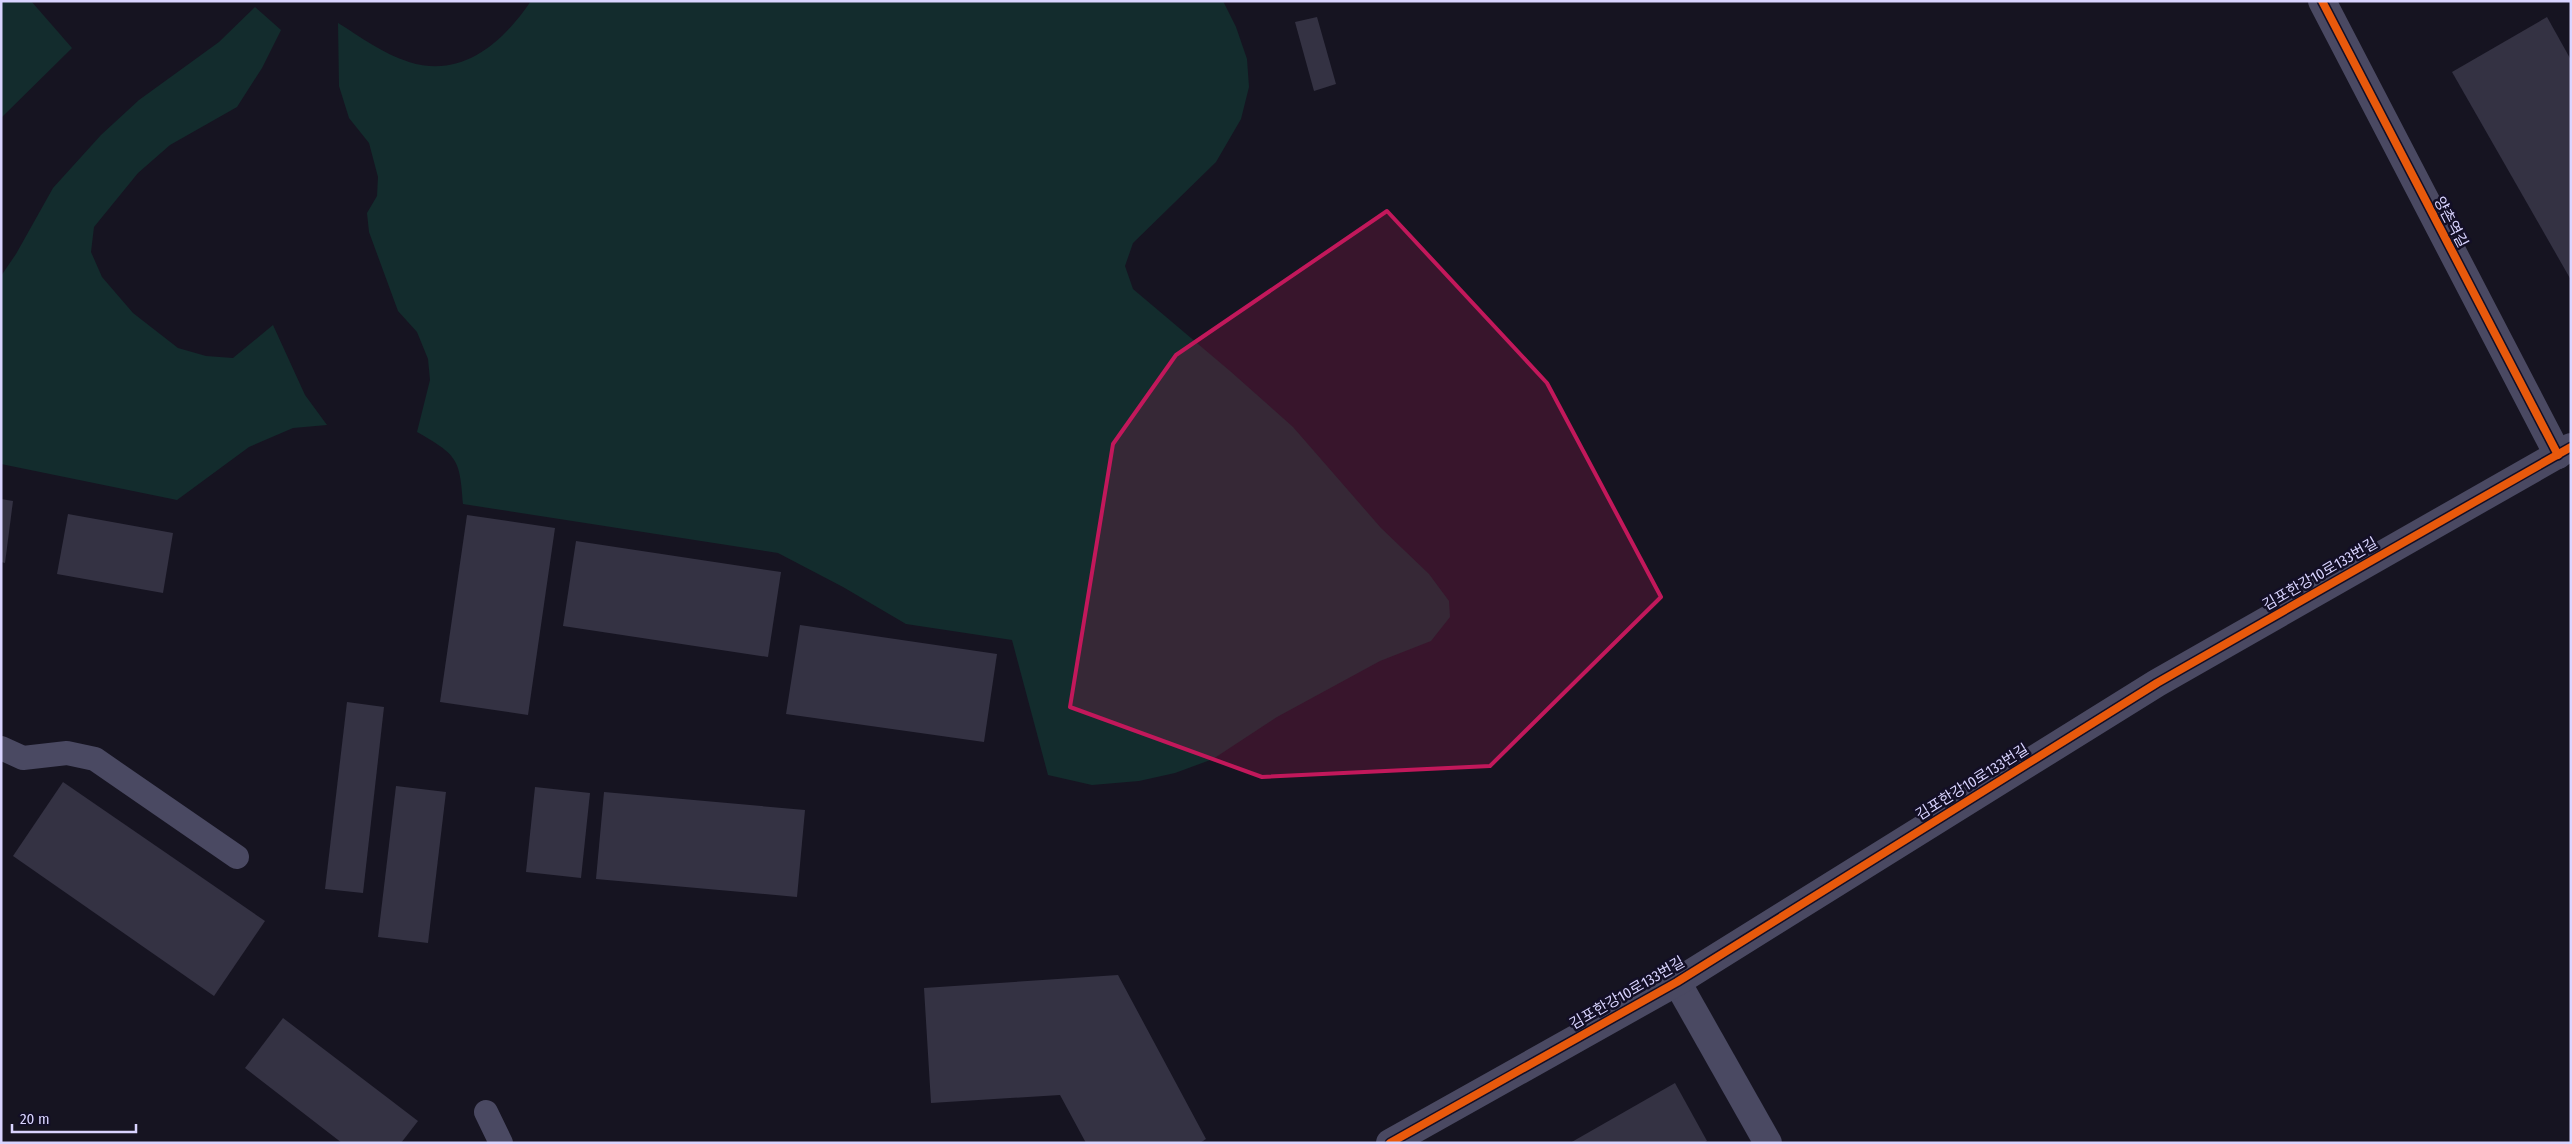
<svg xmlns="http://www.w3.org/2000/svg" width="2572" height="1144" font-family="'Fira Sans Condensed','Noto Sans KR',sans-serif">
	<rect width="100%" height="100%" fill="#161421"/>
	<g fill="#132c2d">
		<path d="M1,1H31L72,48L1,118Z"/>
		<path d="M531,1H1223L1236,27L1247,59L1249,87L1241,119L1216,162L1133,243L1125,266L1133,289L1230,371L1293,427L1381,528L1429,574L1449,601L1450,617L1431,641L1380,661L1277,717L1213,759L1175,773L1139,781L1092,785L1048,775L1012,640L906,624L843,587L778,553L463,504C460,458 457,455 417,432L430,380L428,359L417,332L398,311L369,232L367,213L377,196L378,177L369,143L349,118L339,86L338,23C361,37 383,54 409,62C463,79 503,42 531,1Z"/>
		<path d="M255,7L281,30L262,68L237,107L170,145L138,173L94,227L91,252L102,277L133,313L178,348L206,356L233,358L273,325L305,395L327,425L293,428L249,447L177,500L1,464V276L16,254L53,188L101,135L139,100L219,42Z"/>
	</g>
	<g fill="#343243">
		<path d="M1317,17L1336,84L1314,91L1295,22Z"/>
		<path d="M2547,17L2571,60V280L2452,72Z"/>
		<path d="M1,499L13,501L5,563L1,562Z"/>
		<path d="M68,514L173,533L163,593L57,574Z"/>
		<path d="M467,515L555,528L528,715L440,702Z"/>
		<path d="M576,541L781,572L768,657L563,626Z"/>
		<path d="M800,625L997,654L984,742L786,714Z"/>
		<path d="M347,702L384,707L363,893L325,889Z"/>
		<path d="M63,782L265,921L214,996L13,856Z"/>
		<path d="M396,786L446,792L428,943L378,937Z"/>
		<path d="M535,787L590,793L581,878L526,872Z"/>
		<path d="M604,792L805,810L797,897L596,879Z"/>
		<path d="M1118,975L1206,1139L1200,1143H1086L1060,1095L931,1103L924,988Z"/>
		<path d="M283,1018L418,1121L401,1143H342L245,1068Z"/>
		<path d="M1675,1083L1707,1141L1703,1143H1570Z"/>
	</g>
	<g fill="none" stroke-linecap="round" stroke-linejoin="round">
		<g stroke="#4a4962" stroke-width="24">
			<path d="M1,748L23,758L67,753L95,759L237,857"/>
			<path d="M486,1112L501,1143"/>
		</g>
		<g stroke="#4a4962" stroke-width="28">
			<path d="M2322,1L2558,455"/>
			<path d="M1677,982L1768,1143"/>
			<path d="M1390,1143L1677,982L2157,683L2571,447"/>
		</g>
		<defs>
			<g id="cycleway">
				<path d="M2322,1L2558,455"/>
				<path d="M1390,1143L1677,982L2157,683L2571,447"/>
			</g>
		</defs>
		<use href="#cycleway" stroke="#130f26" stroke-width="11"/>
		<use href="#cycleway" stroke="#e8590c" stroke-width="8"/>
	</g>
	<path fill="#c2185b" fill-opacity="0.2" stroke="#c2185b" stroke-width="4" stroke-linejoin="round" d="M1387,211L1547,383L1661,597L1490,766L1262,777L1070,707L1113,444L1176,355Z"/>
	<g text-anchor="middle" stroke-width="5" stroke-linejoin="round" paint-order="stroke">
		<g font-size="15" fill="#d9d4ff" stroke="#130f26">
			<text transform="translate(2451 222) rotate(62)" y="5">양촌역길</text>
			<text transform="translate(2320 574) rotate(-30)" y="5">김포한강10로133번길</text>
			<text transform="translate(1972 782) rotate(-32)" y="5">김포한강10로133번길</text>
			<text transform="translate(1627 993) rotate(-30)" y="5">김포한강10로133번길</text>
		</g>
	</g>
	<rect width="2572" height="1144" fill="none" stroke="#d9d4ff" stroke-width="5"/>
	<path d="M12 1124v8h124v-8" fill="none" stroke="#d9d4ff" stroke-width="2.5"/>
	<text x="20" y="1124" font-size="15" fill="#d9d4ff" stroke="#130f26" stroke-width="4" paint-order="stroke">20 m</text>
</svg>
